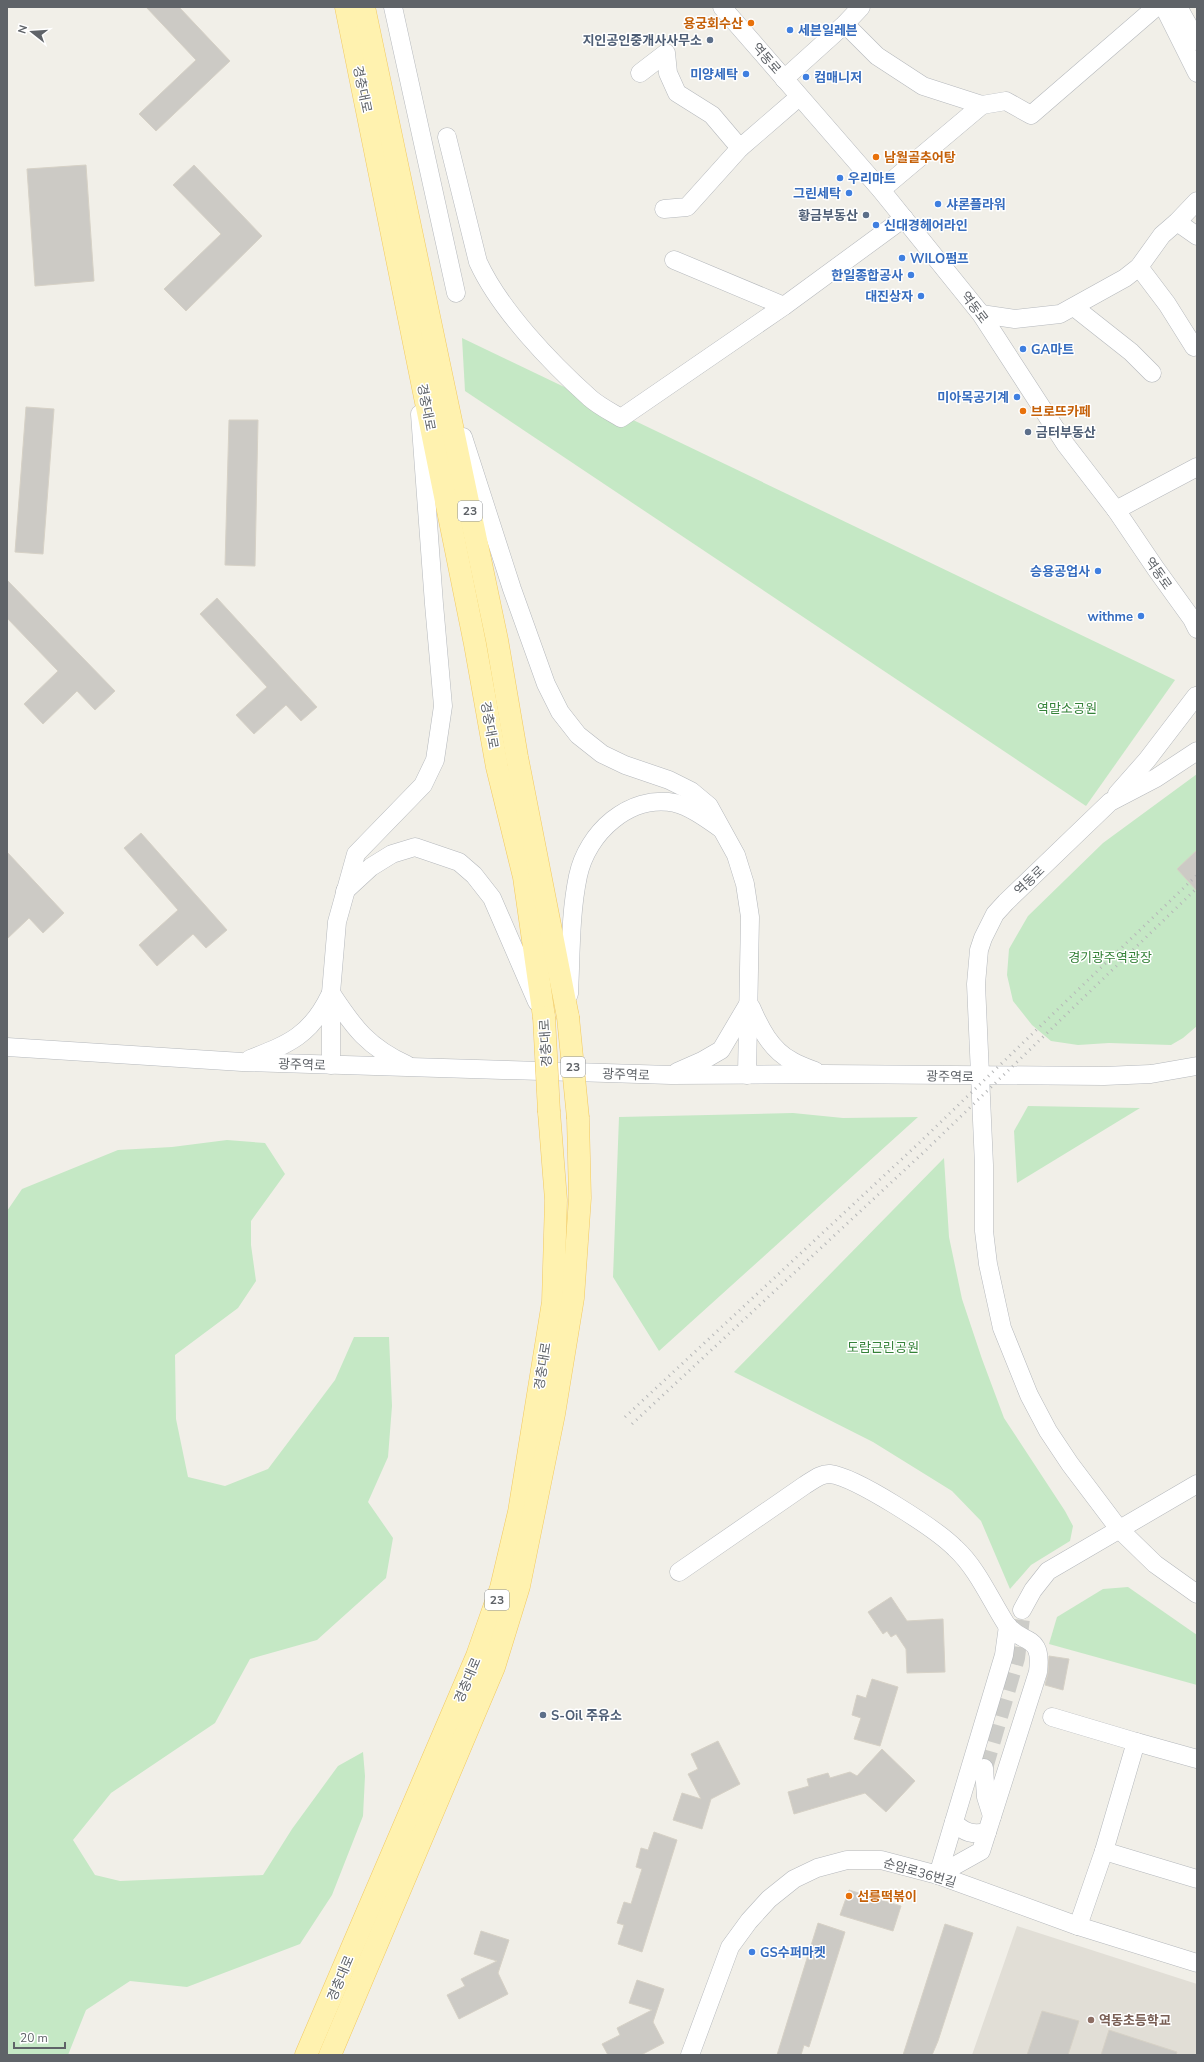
<svg xmlns="http://www.w3.org/2000/svg" width="1204" height="2062" font-family="'Nunito Sans','Noto Sans KR',sans-serif">
	<rect width="100%" height="100%" fill="#f1efe8"/>
	<path fill="#e1ded6" d="M1017,1926L1197,1984V2055H972Z"/>
	<g fill="#c5e8c5">
		<path d="M462,338L1175,680L1086,806L465,391Z"/>
		<path d="M1197,774V1026L1183,1038L1171,1045L1109,1043L1078,1045L1051,1041L1032,1025L1013,1001L1007,975L1009,949L1028,916L1103,843Z"/>
		<path d="M1028,1106L1140,1108L1017,1183L1014,1131Z"/>
		<path d="M793,1113L843,1118L918,1117L659,1351L613,1277L619,1117Z"/>
		<path d="M227,1140L265,1143L285,1174L251,1221V1245L256,1281L238,1308L175,1355L176,1419L188,1477L225,1486L268,1469L335,1380L354,1337H389L392,1406L388,1457L368,1502L393,1538L386,1578L317,1640L250,1659L215,1723L111,1793L73,1840L95,1875L120,1881L263,1875L292,1829L338,1766L363,1752L365,1776L363,1816L332,1895L300,1944L187,1987L130,1981L86,2010L68,2055H7V1211L22,1189L118,1150L172,1147Z"/>
		<path d="M944,1158L949,1237L962,1299L982,1359L1004,1418L1065,1511L1073,1526L1070,1541L1031,1565L1010,1589L981,1521L952,1491L873,1442L734,1372Z"/>
		<path d="M1128,1587L1197,1635V1685L1049,1644L1057,1617L1103,1589Z"/>
	</g>
	<g fill="#cccac5" stroke="#d6d1c6">
		<path d="M146,7H179L230,61L156,131L139,114L196,60Z"/>
		<path d="M86,165L94,281L35,286L27,169Z"/>
		<path d="M194,165L262,236L186,311L164,289L221,234L173,185Z"/>
		<path d="M26,407L54,409L43,554L15,552Z"/>
		<path d="M229,420H258L255,566L225,565Z"/>
		<path d="M7,580L115,691L95,710L77,691L43,724L24,704L58,671L7,618Z"/>
		<path d="M217,598L317,707L301,721L286,705L254,734L236,715L267,687L200,614Z"/>
		<path d="M141,833L227,930L206,948L193,934L157,966L139,945L178,910L124,848Z"/>
		<path d="M1197,850V891L1177,869Z"/>
		<path d="M7,852L64,913L43,933L29,918L7,939Z"/>
		<path d="M891,1597L907,1621L943,1619L945,1672L907,1673L906,1649L896,1634L891,1637L887,1631L883,1634L868,1612Z"/>
		<path d="M1049,1656L1069,1659L1063,1690L1045,1685L1048,1673Z"/>
		<path d="M872,1679L898,1687L880,1746L854,1739L861,1718L852,1715L857,1695L866,1698Z"/>
		<path d="M718,1741L740,1784L711,1799L702,1829L673,1820L682,1793L701,1799L688,1774L698,1769L691,1754Z"/>
		<path d="M882,1749L915,1781L886,1812L865,1793L794,1814L788,1792L809,1786L807,1779L828,1773L830,1778L850,1772L857,1776Z"/>
		<path d="M654,1832L677,1840L642,1952L618,1944L624,1925L617,1923L624,1902L631,1904L642,1869L636,1867L641,1848L648,1850Z"/>
		<path d="M849,1890L901,1906L893,1931L840,1915Z"/>
		<path d="M818,1923L845,1932L809,2047L804,2045L801,2055H777Z"/>
		<path d="M945,1924L973,1933L938,2041L932,2055H903Z"/>
		<path d="M481,1931L509,1940L498,1973L508,1994L459,2019L447,1995L465,1986L461,1979L497,1961L474,1954Z"/>
		<path d="M637,1980L664,1989L653,2022L664,2043L641,2055H608L602,2044L620,2035L617,2028L652,2010L629,2003Z"/>
		<path d="M1042,2011L1079,2021L1068,2055H1027Z"/>
		<path d="M1109,2030L1177,2052L1176,2055H1101Z"/>
	</g>
	<g fill="none" stroke-linecap="round" stroke-linejoin="round">
		<path stroke="#ccccc8" stroke-width="18" stroke-dasharray="18 9" stroke-linecap="butt" d="M984,1768L1016,1658L1022,1610"/>
		<defs>
			<g id="minor">
				<path d="M393,7L456,293"/>
				<path d="M722,7L881,190L981,314L1066,445L1116,510L1156,569L1192,619L1197,629"/>
				<path d="M1164,7L1197,73"/>
				<path d="M1178,7L1197,41"/>
				<path d="M845,24L877,56L923,86L982,105L881,190"/>
				<path d="M640,73L666,53L668,73L677,93L712,115L740,148L799,97"/>
				<path d="M784,79L845,24L861,7"/>
				<path d="M982,105L1006,101L1031,115L1156,7"/>
				<path d="M447,137L478,262C500,310 551,363 590,398C599,406 611,412 621,418L784,306L904,218"/>
				<path d="M664,209L687,207L740,148"/>
				<path d="M1177,222L1197,236"/>
				<path d="M674,260L784,306"/>
				<path d="M1139,267L1167,304L1194,347"/>
				<path d="M1074,307L1131,352L1152,373"/>
				<path d="M981,314L1015,319L1060,314L1125,278L1139,267L1162,235L1177,222L1197,201"/>
				<path d="M463,437L512,589L546,684L560,712L578,735L602,754L625,765L669,780L691,791L709,806L736,855L745,884L750,917L747,1075"/>
				<path d="M1116,510L1197,467"/>
				<path d="M1197,751L1156,778L1110,802L1006,902L995,914L983,938L979,950L976,984L984,1165V1231L988,1264L1002,1328L1029,1395L1048,1431L1070,1464L1119,1529L1155,1564L1197,1594"/>
				<path d="M1117,794L1147,760L1196,696"/>
				<path d="M345,891L371,867L392,854L415,847L459,862L474,875L492,898L537,1002"/>
				<path d="M331,993C354,1028 368,1047 407,1065"/>
				<path d="M569,994C571,955 570,914 578,876C587,833 629,794 675,803C691,807 707,819 720,828"/>
				<path d="M751,1007C760,1028 771,1050 792,1061C799,1065 807,1068 815,1071"/>
				<path d="M7,1047L242,1062L671,1075L823,1074L1104,1076L1151,1074L1197,1066"/>
				<path d="M250,1059C289,1044 311,1035 330,995"/>
				<path d="M331,1065V993L337,922L356,854L423,785L435,760L443,706L434,604L420,414"/>
				<path d="M677,1072L702,1061L721,1050L747,1006"/>
				<path d="M679,1572L805,1485C812,1481 821,1473 830,1474C856,1477 936,1529 955,1548C977,1568 990,1599 1006,1624C1022,1646 1043,1632 1038,1672L981,1851L938,1875"/>
				<path d="M1022,1610L1033,1590L1048,1571L1197,1484"/>
				<path d="M1052,1717L1136,1742"/>
				<path d="M984,1768L986,1797L992,1816"/>
				<path d="M954,1822C964,1833 973,1835 987,1832"/>
				<path d="M1104,1851L1197,1879"/>
				<path d="M938,1875L1004,1655L1008,1626"/>
				<path d="M1078,1926L1104,1851L1136,1742L1197,1759"/>
				<path d="M690,2055L730,1947L749,1921L769,1899L794,1879L817,1868L847,1860H881L938,1875L1078,1926L1197,1963"/>
			</g>
			<g id="major">
				<path d="M346,7L475,644L497,767L524,877L544,1017"/>
				<path d="M364,7L497,640L517,757L568,1017"/>
				<path d="M306,2055L477,1656L501,1588L519,1512L553,1302L556,1200L549,1112"/>
				<path d="M330,2055L494,1667L519,1586L554,1414L573,1298L580,1198L578,1118"/>
			</g>
		</defs>
		<use href="#minor" stroke="#b5b8bc" stroke-width="19"/>
		<use href="#major" stroke="#f2c960" stroke-width="23"/>
		<use href="#minor" stroke="#fff" stroke-width="18"/>
		<use href="#major" stroke="#fff2af" stroke-width="22"/>
		<g stroke="#b6b7b8" stroke-width="3" stroke-dasharray="1 5" stroke-linecap="butt">
			<path d="M625,1417L918,1144L1197,875"/>
			<path d="M632,1424L925,1151L1197,888"/>
		</g>
		<defs>
			<g id="major-bridge">
				<path d="M544,1017L549,1112"/>
				<path d="M568,1017L578,1118"/>
			</g>
		</defs>
		<use href="#major-bridge" stroke="#f2c960" stroke-width="23" stroke-linecap="butt"/>
		<use href="#major-bridge" stroke="#fff2af" stroke-width="22"/>
	</g>
	<g fill="#e8710a" stroke="#fff" stroke-width="1.5">
		<circle cx="751" cy="23" r="4"/>
		<circle cx="876" cy="157" r="4"/>
		<circle cx="1023" cy="411" r="4"/>
		<circle cx="849" cy="1896" r="4"/>
	</g>
	<g fill="#3f7fe0" stroke="#fff" stroke-width="1.5">
		<circle cx="790" cy="30" r="4"/>
		<circle cx="746" cy="74" r="4"/>
		<circle cx="806" cy="77" r="4"/>
		<circle cx="840" cy="178" r="4"/>
		<circle cx="849" cy="193" r="4"/>
		<circle cx="938" cy="204" r="4"/>
		<circle cx="876" cy="225" r="4"/>
		<circle cx="902" cy="258" r="4"/>
		<circle cx="911" cy="275" r="4"/>
		<circle cx="921" cy="296" r="4"/>
		<circle cx="1023" cy="349" r="4"/>
		<circle cx="1017" cy="397" r="4"/>
		<circle cx="1098" cy="571" r="4"/>
		<circle cx="1141" cy="616" r="4"/>
		<circle cx="752" cy="1952" r="4"/>
	</g>
	<g fill="#5c6f8a" stroke="#fff" stroke-width="1.5">
		<circle cx="710" cy="40" r="4"/>
		<circle cx="866" cy="215" r="4"/>
		<circle cx="1028" cy="432" r="4"/>
		<circle cx="543" cy="1715" r="4"/>
	</g>
	<circle fill="#8d6e63" stroke="#fff" stroke-width="1.5" cx="1091" cy="2020" r="4"/>
	<g text-anchor="middle" stroke-width="3" stroke-linejoin="round" paint-order="stroke">
		<g fill="#fff" stroke="#8f9295" stroke-width="1">
			<rect x="458" y="501" width="24" height="20" rx="3"/>
			<rect x="561" y="1057" width="24" height="20" rx="3"/>
			<rect x="485" y="1590" width="24" height="20" rx="3"/>
		</g>
		<g font-size="12" font-weight="bold" fill="#5f6368">
			<text x="470" y="515">23</text>
			<text x="573" y="1071">23</text>
			<text x="497" y="1604">23</text>
		</g>
		<g font-size="13" font-weight="bold" fill="#c56008" stroke="#fff" text-anchor="start">
			<text x="743" y="28" text-anchor="end">용궁회수산</text>
			<text x="884" y="162">남월골추어탕</text>
			<text x="1031" y="416">브로뜨카페</text>
			<text x="857" y="1901">선릉떡볶이</text>
		</g>
		<g font-size="13" font-weight="bold" fill="#366cbe" stroke="#fff" text-anchor="start">
			<text x="798" y="35">세븐일레븐</text>
			<text x="738" y="79" text-anchor="end">미양세탁</text>
			<text x="814" y="82">컴매니저</text>
			<text x="848" y="183">우리마트</text>
			<text x="841" y="198" text-anchor="end">그린세탁</text>
			<text x="946" y="209">샤론플라워</text>
			<text x="884" y="230">신대경헤어라인</text>
			<text x="910" y="263">WILO펌프</text>
			<text x="903" y="280" text-anchor="end">한일종합공사</text>
			<text x="913" y="301" text-anchor="end">대진상자</text>
			<text x="1031" y="354">GA마트</text>
			<text x="1009" y="402" text-anchor="end">미아목공기계</text>
			<text x="1090" y="576" text-anchor="end">승용공업사</text>
			<text x="1133" y="621" text-anchor="end">withme</text>
			<text x="760" y="1957">GS수퍼마켓</text>
		</g>
		<g font-size="13" font-weight="bold" fill="#4e5e75" stroke="#fff" text-anchor="end">
			<text x="702" y="45">지인공인중개사사무소</text>
			<text x="858" y="220">황금부동산</text>
			<text x="1036" y="437" text-anchor="start">금터부동산</text>
			<text x="551" y="1720" text-anchor="start">S-Oil 주유소</text>
		</g>
		<g font-size="13" fill="#5f6368" stroke="#fff">
			<text transform="translate(767 58) rotate(49)" y="5">역동로</text>
			<text transform="translate(363 89) rotate(78)" y="5">경충대로</text>
			<text transform="translate(975 307) rotate(53)" y="5">역동로</text>
			<text transform="translate(427 407) rotate(79)" y="5">경충대로</text>
			<text transform="translate(1159 573) rotate(55)" y="5">역동로</text>
			<text transform="translate(490 725) rotate(80)" y="5">경충대로</text>
			<text transform="translate(1029 880) rotate(-44)" y="5">역동로</text>
			<text transform="translate(545 1043) rotate(-93)" y="5">경충대로</text>
			<text transform="translate(302 1064) rotate(2)" y="5">광주역로</text>
			<text transform="translate(626 1074) rotate(2)" y="5">광주역로</text>
			<text transform="translate(950 1076) rotate(1)" y="5">광주역로</text>
			<text transform="translate(542 1366) rotate(-81)" y="5">경충대로</text>
			<text transform="translate(467 1680) rotate(-67)" y="5">경충대로</text>
			<text transform="translate(920 1872) rotate(16)" y="5">순암로36번길</text>
			<text transform="translate(340 1978) rotate(-67)" y="5">경충대로</text>
		</g>
		<g font-size="13" fill="#348238" stroke="#fff">
			<text x="1067" y="713">역말소공원</text>
			<text x="1110" y="962">경기광주역광장</text>
			<text x="883" y="1352">도람근린공원</text>
		</g>
		<g font-size="13" font-weight="bold" fill="#785e54" stroke="#fff" text-anchor="start">
			<text x="1099" y="2025">역동초등학교</text>
		</g>
	</g>
	<rect width="1204" height="2062" fill="none" stroke="#5f6368" stroke-width="16"/>
	<g transform="translate(32 32) rotate(287)" stroke="#ffffff" stroke-width="3" paint-order="stroke">
	<path d="M0-3L7 15L0 10L-7 15Z" fill="#5f6368"/>
	<text y="-6" font-size="11" font-weight="bold" text-anchor="middle" fill="#5f6368">N</text>
	</g>
	<path d="M14 2042v6h51v-6" fill="none" stroke="#5f6368" stroke-width="2"/>
	<text x="20" y="2042" font-size="12" fill="#5f6368" stroke="#ffffff" stroke-width="3" paint-order="stroke">20 m</text>
</svg>
